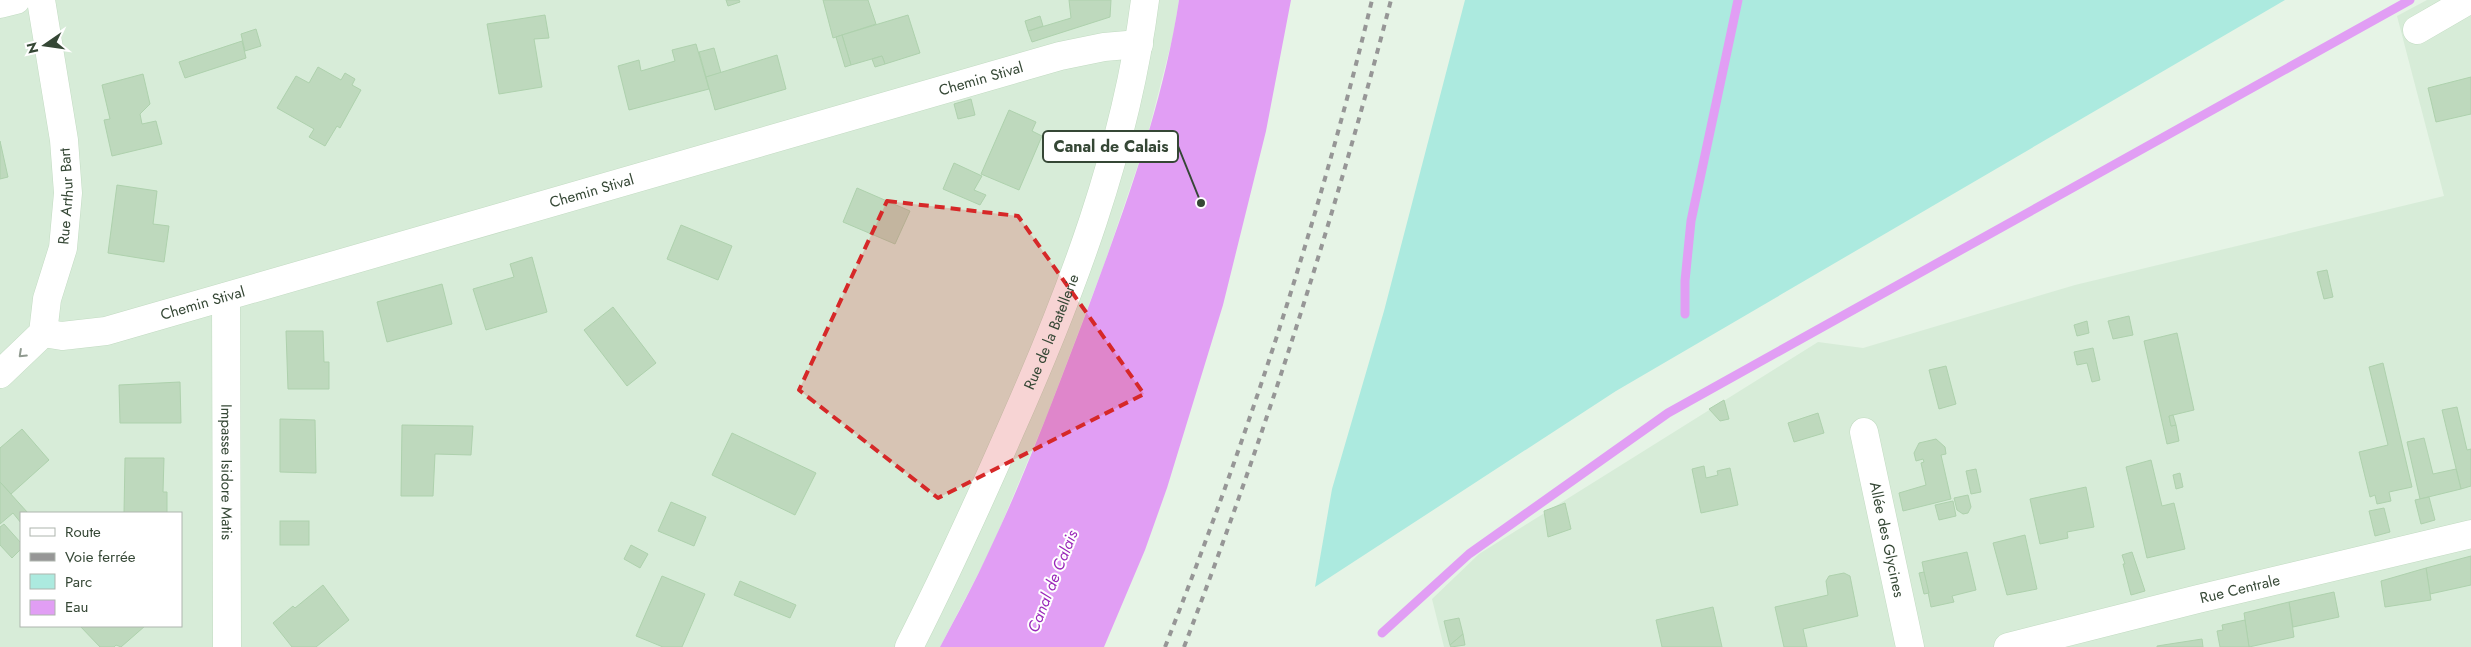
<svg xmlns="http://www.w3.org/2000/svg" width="2471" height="647" font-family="Jost,sans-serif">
	<rect width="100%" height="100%" fill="#e6f4e6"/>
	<g fill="#d7ecd8" fill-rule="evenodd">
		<path d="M0,0H1179L1173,36L1146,141L1105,262L1047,415L991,549L940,647H0ZM21,513H181V626H21Z"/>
		<path d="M2427,0H2471V647H1444L1432,599L1479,554L1818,342L1863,348L2075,285L2444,196L2397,16Z"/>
	</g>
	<path fill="#aceadf" d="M1465,0H2285L1616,391L1315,587L1332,489L1384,311Z"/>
	<path fill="#e19ef4" d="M1179,0H1291L1266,131L1223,305L1167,488L1145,550L1104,647H940C957,615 975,582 990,549C1027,471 1057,389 1088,308C1125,208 1163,105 1179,0Z"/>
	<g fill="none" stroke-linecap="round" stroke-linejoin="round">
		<g stroke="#e19ef4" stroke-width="9">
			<path d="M1685,314V281L1691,221L1738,0"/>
			<path d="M1382,633L1469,554L1668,413L2410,0"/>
		</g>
	</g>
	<g fill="#bed9bd" stroke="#aed1ad">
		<path d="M726,0H739L740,2L728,6Z"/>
		<path d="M823,0H868L876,24L833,38Z"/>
		<path d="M1069,0H1111L1110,17L1032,42L1028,31L1071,18Z"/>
		<path d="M545,15L549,38L534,39L542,87L499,94L487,24Z"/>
		<path d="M908,15L920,53L885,64L882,56L851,65L842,35Z"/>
		<path d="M1040,16L1043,26L1028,31L1025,21Z"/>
		<path d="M256,29L261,46L245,51L241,34Z"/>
		<path d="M842,35L851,65L845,67L836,37Z"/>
		<path d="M242,41L246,58L185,78L179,62Z"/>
		<path d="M696,44L709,89L629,110L618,66L639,60L641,71L675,61L672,50Z"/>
		<path d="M714,48L721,73L706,77L699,52Z"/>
		<path d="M777,55L786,89L715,110L706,77Z"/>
		<path d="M882,56L885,64L875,67L872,59Z"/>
		<path d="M318,67L341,80L345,73L355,79L352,85L361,90L340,128L337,126L325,146L309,137L314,129L277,108L296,76L309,83Z"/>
		<path d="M143,74L150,104L140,114L142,124L156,121L162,144L112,156L104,120L110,119L102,85Z"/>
		<path d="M2471,77V114L2436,122L2428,88Z"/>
		<path d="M971,99L975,115L958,119L954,104Z"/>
		<path d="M1009,110L1036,122L1032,131L1042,136L1019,190L981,174Z"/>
		<path d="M0,141L8,177L0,179Z"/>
		<path d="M954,163L982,176L974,190L986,195L980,205L943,189Z"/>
		<path d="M117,185L157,191L153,224L169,226L164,262L108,253Z"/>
		<path d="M857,188L910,211L895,244L843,222Z"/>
		<path d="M681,225L732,246L718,280L667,259Z"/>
		<path d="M532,257L547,312L486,330L473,289L514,277L510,264Z"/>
		<path d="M2327,270L2333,297L2324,299L2317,272Z"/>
		<path d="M442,284L452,324L387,342L377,302Z"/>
		<path d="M613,307L656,363L627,386L584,330Z"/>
		<path d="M2129,316L2133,335L2113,339L2108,321Z"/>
		<path d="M2087,321L2089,333L2077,336L2074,325Z"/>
		<path d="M286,331H323L324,362H329V389H288Z"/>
		<path d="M2177,333L2194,410L2169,416L2171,426L2176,425L2179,441L2167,444L2144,341Z"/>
		<path d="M2093,348L2100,380L2092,382L2087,363L2077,365L2074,352Z"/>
		<path d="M2383,363L2412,487L2389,492L2391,501L2377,504L2375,495L2370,497L2359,452L2388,445L2369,367Z"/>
		<path d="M1946,366L1956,404L1939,409L1929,370Z"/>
		<path d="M180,382L181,423H120L119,385Z"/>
		<path d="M1724,400L1729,419L1720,421L1709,409Z"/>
		<path d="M2457,407L2467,450L2471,449V486L2461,489L2442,410Z"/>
		<path d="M1818,413L1824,433L1794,442L1788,423Z"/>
		<path d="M2173,415L2176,425L2171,426L2169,416Z"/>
		<path d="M280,419L315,420L316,473L280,472Z"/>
		<path d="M402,425L473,426L471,455L435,454L433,496H401Z"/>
		<path d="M22,429L49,460L11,494L0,482V448Z"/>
		<path d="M732,433L816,473L795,515L712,475Z"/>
		<path d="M2424,438L2433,474L2456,469L2461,489L2420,499L2407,442Z"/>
		<path d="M1936,439L1945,447L1946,454L1941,455L1951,499L1903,511L1899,493L1926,485L1921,463L1924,462L1923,459L1916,461L1914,453L1919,443Z"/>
		<path d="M125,458H164L163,492H167V513H124Z"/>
		<path d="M2151,460L2162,506L2174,503L2185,549L2147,558L2126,467Z"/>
		<path d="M1704,466L1706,478L1718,475L1717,471L1730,468L1738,505L1701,513L1692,469Z"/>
		<path d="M1976,469L1981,492L1971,494L1966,471Z"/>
		<path d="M2180,473L2183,487L2176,489L2173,475Z"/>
		<path d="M0,482L28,513H21V523L13,513L0,524Z"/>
		<path d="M2086,487L2094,527L2067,532L2068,538L2040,544L2030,499Z"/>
		<path d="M1968,495L1971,507L1968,513L1963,514L1957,510L1954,498Z"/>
		<path d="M2429,497L2435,520L2421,524L2415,500Z"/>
		<path d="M1953,501L1956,516L1939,520L1935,505Z"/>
		<path d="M671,502L706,517L694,546L658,531Z"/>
		<path d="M1565,503L1571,529L1548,537L1544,511Z"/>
		<path d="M2384,508L2390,532L2375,536L2369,511Z"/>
		<rect x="280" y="521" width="29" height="24"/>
		<path d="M4,524L21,543V549L12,558L0,545V527Z"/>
		<path d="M2025,535L2037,589L2007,595L1993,543Z"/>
		<path d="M631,545L648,554L640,568L624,559Z"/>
		<path d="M1967,552L1976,590L1952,596L1954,602L1931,607L1922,562Z"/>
		<path d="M2132,552L2145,591L2131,595L2123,564H2125L2122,555Z"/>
		<path d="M2471,556V585L2430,594L2426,568Z"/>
		<path d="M2426,568L2431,600L2385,607L2381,581Z"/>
		<path d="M1924,572L1929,593L1924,594L1919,573Z"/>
		<path d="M1844,573L1850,576L1858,616L1803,629L1807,647H1784L1775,607L1828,595L1826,581L1829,576Z"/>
		<path d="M662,576L705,594L682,647H663L636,636Z"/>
		<path d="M740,581L796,605L790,618L734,595Z"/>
		<path d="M323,585L349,620L316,647H292L273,623L293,606L295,608Z"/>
		<path d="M2334,592L2339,617L2293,627L2289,602Z"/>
		<path d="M2289,602L2294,637L2249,647L2244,613Z"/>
		<path d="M1713,607L1722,647H1662L1656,620Z"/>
		<path d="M1459,618L1463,634L1450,645L1444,621Z"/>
		<path d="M2245,620L2249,647H2220L2217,631L2223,630L2222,625Z"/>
		<path d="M80,626H145L121,647L116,645L114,647H100Z"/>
		<path d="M1463,634L1465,645L1451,647L1450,645Z"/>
		<path d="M2202,639L2203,647H2157V646Z"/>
	</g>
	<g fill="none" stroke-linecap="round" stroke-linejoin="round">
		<defs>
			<g id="minor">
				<path d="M0,4L16,0"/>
				<path d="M2417,30L2469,0"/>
				<path id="s1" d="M226,297L227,647"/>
				<path id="s2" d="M43,333L62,336L106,331L1060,56L1104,47L1139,44"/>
				<path id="s3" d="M0,374L43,333L47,299L63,248L68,193L64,140L41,0"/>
				<path id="s4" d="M1864,432L1910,647"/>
				<path id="s5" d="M909,647C945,576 978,504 1010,431C1071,294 1126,150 1145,0"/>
				<path id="s6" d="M2008,647L2198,599L2471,534"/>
			</g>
		</defs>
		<use href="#minor" stroke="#c2dbc2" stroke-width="29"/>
		<use href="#minor" stroke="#fff" stroke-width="28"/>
		<g stroke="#969696" stroke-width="4" stroke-dasharray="6 6" stroke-linecap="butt">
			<path d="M1165,647C1248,437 1319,220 1372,0"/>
			<path d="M1184,647C1265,435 1334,220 1391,0"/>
		</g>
	</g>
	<defs><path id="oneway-chevron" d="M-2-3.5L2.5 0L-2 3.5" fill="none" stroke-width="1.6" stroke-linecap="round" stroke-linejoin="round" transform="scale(1.25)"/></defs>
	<use stroke="#909a90" href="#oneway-chevron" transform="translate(22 354) rotate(137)"/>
	<path fill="#d62828" fill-opacity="0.2" stroke="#d62828" stroke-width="4" stroke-dasharray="10 6" stroke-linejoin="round" d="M887,201L1018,216L1144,394L938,498L799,390Z"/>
	<g text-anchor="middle" stroke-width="4" stroke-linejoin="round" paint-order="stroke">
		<g font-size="15" fill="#354735" stroke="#fff">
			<text dy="5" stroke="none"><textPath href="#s2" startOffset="974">Chemin Stival</textPath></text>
			<text dy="5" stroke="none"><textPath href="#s2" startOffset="569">Chemin Stival</textPath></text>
			<text dy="5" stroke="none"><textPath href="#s3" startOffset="199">Rue Arthur Bart</textPath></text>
			<text dy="5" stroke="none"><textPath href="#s2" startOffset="164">Chemin Stival</textPath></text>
			<text dy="5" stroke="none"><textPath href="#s5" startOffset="346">Rue de la Batellerie</textPath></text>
			<text dy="5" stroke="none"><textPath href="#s1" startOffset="175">Impasse Isidore Matis</textPath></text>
			<text dy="5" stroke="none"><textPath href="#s4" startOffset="110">Allée des Glycines</textPath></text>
			<text dy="5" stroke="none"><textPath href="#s6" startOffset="239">Rue Centrale</textPath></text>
		</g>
		<g font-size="16" font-style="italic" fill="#9a28b9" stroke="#fff">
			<text transform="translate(1052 581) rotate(-68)" y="6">Canal de Calais</text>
		</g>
	</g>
	<path fill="none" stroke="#354735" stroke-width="2" d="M1201 203L1178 146"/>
	<circle fill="#354735" stroke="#fff" stroke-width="2" cx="1201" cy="203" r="5"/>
	<rect fill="#fff" stroke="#354735" stroke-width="2" x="1043" y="131" width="135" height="31" rx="5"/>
	<g font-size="16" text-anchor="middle" font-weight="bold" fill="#354735">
		<text x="1111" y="152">Canal de Calais</text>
	</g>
	<rect x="20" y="512" width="162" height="115" fill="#ffffff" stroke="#aeb5ae"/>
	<rect x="30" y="528" width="25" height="8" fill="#ffffff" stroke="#aeb5ae"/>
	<text x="65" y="537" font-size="15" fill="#354735">Route</text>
	<rect x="30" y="553" width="25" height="8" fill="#969696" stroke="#aeb5ae"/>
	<text x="65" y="562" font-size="15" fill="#354735">Voie ferrée</text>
	<rect x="30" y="574" width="25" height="15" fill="#aceadf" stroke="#aeb5ae"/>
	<text x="65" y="587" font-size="15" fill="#354735">Parc</text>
	<rect x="30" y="600" width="25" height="15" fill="#e19ef4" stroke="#aeb5ae"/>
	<text x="65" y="612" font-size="15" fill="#354735">Eau</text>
	<g transform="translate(45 45) rotate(257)" stroke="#ffffff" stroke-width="4" paint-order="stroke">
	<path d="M0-4L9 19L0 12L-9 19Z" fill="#354735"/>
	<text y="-8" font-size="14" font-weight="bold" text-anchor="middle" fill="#354735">N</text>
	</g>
</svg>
